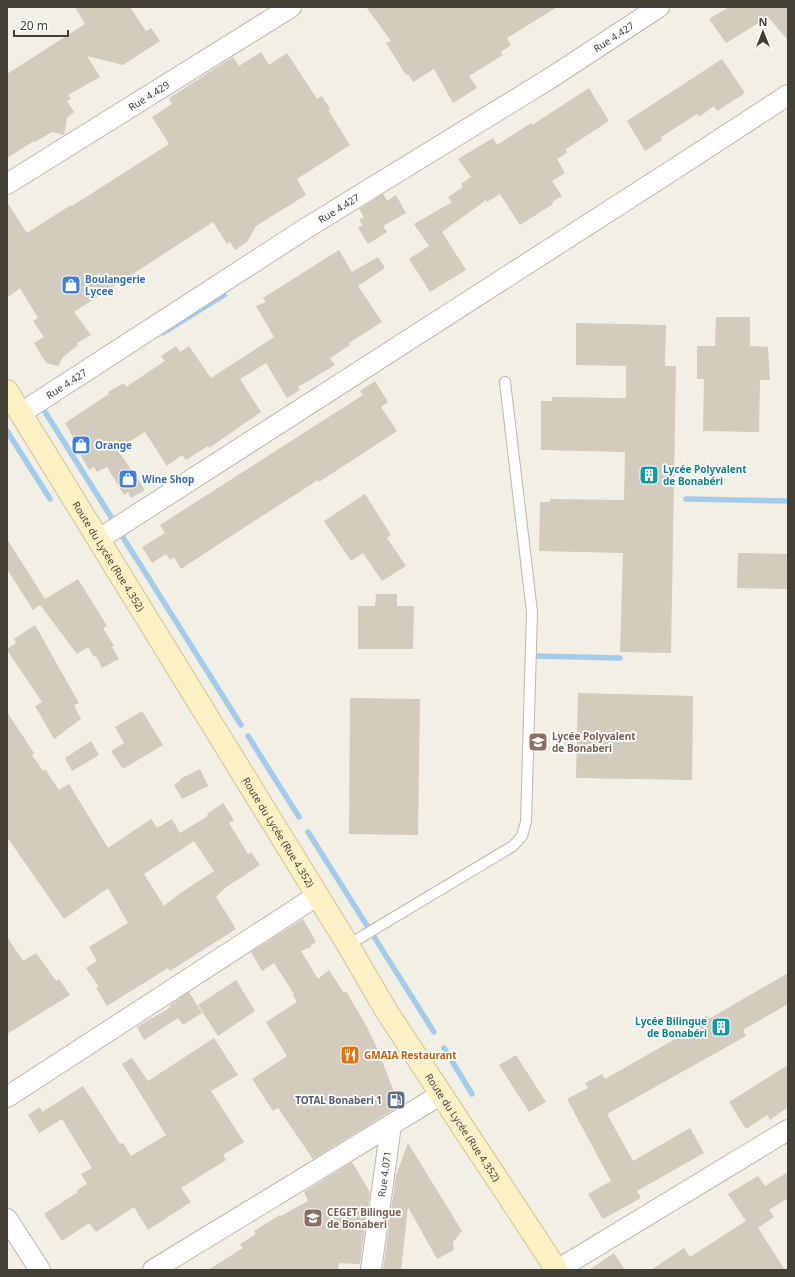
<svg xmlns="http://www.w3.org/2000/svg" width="795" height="1277" font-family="'Noto Sans',sans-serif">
	<rect width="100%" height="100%" fill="#f2efe5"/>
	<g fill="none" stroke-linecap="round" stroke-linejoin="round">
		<g stroke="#a4cbec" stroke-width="5.5">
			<path d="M163,333L224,295"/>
			<path d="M42,407L113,520"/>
			<path d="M7,431L50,499"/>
			<path d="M686,499L788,501"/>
			<path d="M122,536L148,577"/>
			<path d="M148,577L241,725"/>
			<path d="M535,656L620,658"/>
			<path d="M248,736L299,817"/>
			<path d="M308,832L434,1032"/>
			<path d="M444,1048L472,1094"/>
		</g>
	</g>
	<g fill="#d3cbbb" fill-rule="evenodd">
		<path d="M75,7H130L146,31L151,28L160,41L123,65L87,56L100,77L68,95L71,99L67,101L74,112L67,118L64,135L52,132L35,142L34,141L7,158V74L85,24Z"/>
		<path d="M366,7H557L507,38L511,45L501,52L503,55L469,76L477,88L453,103L434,69L413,82L408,74L406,75L386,43L391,41Z"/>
		<path d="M729,7H788V40L768,17L726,43L709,19Z"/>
		<path d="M261,52L269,65L287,53L317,99L322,96L330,109L328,110L350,145L297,179L306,195L256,226L247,242L235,250L230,242L227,244L213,222L74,312L91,335L77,343L78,345L63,357L58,366L46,363L34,343L44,337L33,321L38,318L20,288L7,298V202L27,233L71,205L72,206L169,144L152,117L172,104L169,98L233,57L239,66Z"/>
		<path d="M722,59L745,93L717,111L714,106L699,117L697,114L661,137L662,140L645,151L627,121Z"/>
		<path d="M589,88L609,121L566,149L567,153L557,159L565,173L552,181L562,196L552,202L553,204L520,225L500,194L487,202L486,200L442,232L466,270L430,292L409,259L429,246L414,224L452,202L448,197L463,187L461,184L471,177L458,159L493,138L497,145L531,123L532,125Z"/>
		<path d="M383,194L387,201L396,195L406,213L383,226L387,232L368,244L358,228L363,225L359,220L364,217L359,209Z"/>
		<path d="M339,250L352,272L378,257L385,268L358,286L382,322L349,343L350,345L330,358L335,365L298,387L300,390L287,398L266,363L240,379L261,412L209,448L208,446L186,460L182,455L167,466L145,432L117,449L145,490L131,498L128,492L124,495L107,467L97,472L94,467L89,470L73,442L75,441L65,423L109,394L108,392L124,383L126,387L165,361L161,356L176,346L180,352L189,346L211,378L274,337L256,306L266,302L263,298Z"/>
		<path d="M716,317H750V346L768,347L770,380H760L759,432L703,431L704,379H697V346H715Z"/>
		<path d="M576,323L666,325L665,366H676L671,653L620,652L623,553L539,551L540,502H550V499L624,500L625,452L541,450V401H552V397L626,398V366L576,365Z"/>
		<path d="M375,381L388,402L381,407L397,431L319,482L318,480L228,538L181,569L174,557L170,560L166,554L152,563L142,547L165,533L160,525L363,395L360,391Z"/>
		<path d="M365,494L391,535L387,538L406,566L382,581L363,553L351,561L324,521Z"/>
		<path d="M7,539L45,599L78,579L107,626L103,628L114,646L112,647L119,659L102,668L96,656L94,657L88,647L77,654L40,605L33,610L7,569Z"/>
		<path d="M738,553L788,554V589L737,588Z"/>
		<path d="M376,594H397V606H414L413,649H358V606H375Z"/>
		<path d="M35,625L79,703L74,705L81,719L54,739L35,706L42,702L7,650V649L16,643L14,639Z"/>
		<path d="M578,693L693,696L692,780L576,778Z"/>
		<path d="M350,698L420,699L418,835L349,834Z"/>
		<path d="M142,711L163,745L123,769L111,751L124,743L115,727Z"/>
		<path d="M7,712L34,753L32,755L43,771L45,769L59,790L69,784L108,848L151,819L157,828L172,819L180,833L208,816L207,814L223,803L234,820L229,823L248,854L251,852L260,865L225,888L216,897L236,929L170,971L168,968L107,1006L96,988L99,987L86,968L97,961L89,947L128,923L108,888L64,919L7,837ZM194,841L214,871L179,894L164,906L144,874Z"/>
		<path d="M91,741L99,755L72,771L65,758Z"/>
		<path d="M200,769L208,786L182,799L174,785L181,780L180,779Z"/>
		<path d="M303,919L316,942L311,945V947L301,951L318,979L329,970L344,993L346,991L367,1027L377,1048L394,1092L397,1105L396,1108L313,1159L278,1108L273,1111L252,1079L287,1056L266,1022L297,1002L293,995L294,994L274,963L262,971L251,952Z"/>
		<path d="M7,937L23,961L36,953L56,981L59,979L70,995L7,1034Z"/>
		<path d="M788,973V1004L743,1030L746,1036L607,1114L633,1161L690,1128L704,1153L637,1191L641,1198L603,1219L588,1194L611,1181L567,1099L588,1088L585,1083L602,1074L605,1079L693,1029L691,1025L707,1016L709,1019Z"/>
		<path d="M236,980L255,1011L218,1036L198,1005Z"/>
		<path d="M189,992L202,1013L183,1025L178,1018L144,1040L137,1027L171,1007L170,1005Z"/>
		<path d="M214,1038L238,1075L211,1091L244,1142L223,1155L226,1160L181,1188L191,1202L148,1230L134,1207L96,1232L89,1223L62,1241L44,1214L78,1192L77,1190L87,1184L81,1174L92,1168L62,1119L39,1133L28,1115L40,1107L42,1112L83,1086L120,1144L123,1143L131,1156L166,1135L122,1064L132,1058L148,1081Z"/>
		<path d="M516,1055L546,1102L529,1112L499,1065Z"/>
		<path d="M788,1065V1107L770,1120L767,1115L746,1129L729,1102Z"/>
		<path d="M408,1143L462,1231L453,1242L454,1250L437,1259L408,1207L401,1270H383L396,1175Z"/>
		<path d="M352,1162L370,1192L360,1264L339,1263L338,1270H208L243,1248L240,1244L256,1234L254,1231L280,1215L281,1216L308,1201L304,1192Z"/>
		<path d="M788,1172V1198L769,1210L774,1217L758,1228L785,1270H651L684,1248L690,1257L746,1221L728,1194L758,1176L765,1186Z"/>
		<path d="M614,1253L625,1270H589Z"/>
	</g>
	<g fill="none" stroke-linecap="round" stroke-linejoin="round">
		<defs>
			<path id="service" d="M348,945L513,846L522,836L526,822L532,612L505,382"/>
			<g id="minor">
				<path id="s1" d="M7,184L291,7"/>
				<path id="s2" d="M21,413L308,227L549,79L659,7"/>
				<path d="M99,539L676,168L788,95"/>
				<path d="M7,1097L318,895"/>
				<path d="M7,1219L40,1270"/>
				<path d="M153,1270L440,1095"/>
				<path id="s3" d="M371,1270L391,1125"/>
				<path d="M557,1270L788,1130"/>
			</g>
			<g id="secondary">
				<path id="s4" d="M7,391L348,945L387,1012L557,1270"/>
			</g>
		</defs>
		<use href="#service" stroke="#bdb7a8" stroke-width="12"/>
		<use href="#minor" stroke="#bdb7a8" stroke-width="22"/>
		<use href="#secondary" stroke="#d0c397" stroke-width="24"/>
		<use href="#service" stroke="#fff" stroke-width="10"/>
		<use href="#minor" stroke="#fff" stroke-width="20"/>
		<use href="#secondary" stroke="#fcf1c5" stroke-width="22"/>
	</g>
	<defs>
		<symbol id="shop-square" viewBox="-11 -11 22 22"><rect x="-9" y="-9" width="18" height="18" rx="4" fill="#3f7fe0" stroke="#fff"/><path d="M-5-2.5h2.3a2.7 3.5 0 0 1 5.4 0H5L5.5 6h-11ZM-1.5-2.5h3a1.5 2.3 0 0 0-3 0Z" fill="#fff"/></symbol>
		<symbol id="building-square" viewBox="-11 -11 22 22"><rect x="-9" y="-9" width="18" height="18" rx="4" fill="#0f9aa8" stroke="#fff"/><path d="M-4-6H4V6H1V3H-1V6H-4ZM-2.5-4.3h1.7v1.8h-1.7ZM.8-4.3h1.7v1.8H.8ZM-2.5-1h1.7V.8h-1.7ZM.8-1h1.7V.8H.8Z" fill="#fff"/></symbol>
		<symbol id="school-square" viewBox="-11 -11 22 22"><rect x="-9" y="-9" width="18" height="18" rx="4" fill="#8d6e63" stroke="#fff"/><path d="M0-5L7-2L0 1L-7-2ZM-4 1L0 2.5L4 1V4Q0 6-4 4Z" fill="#fff"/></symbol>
		<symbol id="restaurant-square" viewBox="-11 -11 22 22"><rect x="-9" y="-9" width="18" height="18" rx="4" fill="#e8710a" stroke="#fff"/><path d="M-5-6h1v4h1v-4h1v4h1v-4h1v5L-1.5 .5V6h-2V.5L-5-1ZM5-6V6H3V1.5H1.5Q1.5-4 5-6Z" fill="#fff"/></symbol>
		<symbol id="fuel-square" viewBox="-11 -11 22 22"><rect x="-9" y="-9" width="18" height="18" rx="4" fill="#5c6f8a" stroke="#fff"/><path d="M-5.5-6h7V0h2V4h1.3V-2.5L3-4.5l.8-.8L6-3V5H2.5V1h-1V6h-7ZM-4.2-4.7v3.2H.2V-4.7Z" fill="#fff"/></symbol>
	</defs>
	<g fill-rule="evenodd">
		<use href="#shop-square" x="60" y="274" width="22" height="22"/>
		<use href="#shop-square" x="70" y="434" width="22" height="22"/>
		<use href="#building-square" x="638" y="464" width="22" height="22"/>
		<use href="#shop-square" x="117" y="468" width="22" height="22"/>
		<use href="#school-square" x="527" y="731" width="22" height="22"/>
		<use href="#building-square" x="710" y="1016" width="22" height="22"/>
		<use href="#restaurant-square" x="339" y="1044" width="22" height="22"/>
		<use href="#fuel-square" x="385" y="1089" width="22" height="22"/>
		<use href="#school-square" x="302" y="1207" width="22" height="22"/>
	</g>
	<g text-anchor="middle" stroke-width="3.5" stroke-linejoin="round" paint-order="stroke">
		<g font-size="10" fill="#443f35" stroke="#fff">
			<text dy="4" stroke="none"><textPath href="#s2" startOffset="702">Rue 4.427</textPath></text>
			<text dy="4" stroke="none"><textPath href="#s1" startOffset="167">Rue 4.429</textPath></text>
			<text dy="4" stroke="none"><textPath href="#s2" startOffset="378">Rue 4.427</textPath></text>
			<text dy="4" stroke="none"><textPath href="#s2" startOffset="54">Rue 4.427</textPath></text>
			<text dy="4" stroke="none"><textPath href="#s4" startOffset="194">Route du Lycée (Rue 4.352)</textPath></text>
			<text dy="4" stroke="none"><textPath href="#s4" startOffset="518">Route du Lycée (Rue 4.352)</textPath></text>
			<text dy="4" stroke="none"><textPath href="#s4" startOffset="866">Route du Lycée (Rue 4.352)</textPath></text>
			<text dy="4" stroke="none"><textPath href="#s3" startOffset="97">Rue 4.071</textPath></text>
		</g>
		<g font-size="10" font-weight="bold" fill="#366cbe" stroke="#fff" text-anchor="start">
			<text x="85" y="283">Boulangerie<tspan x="85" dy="12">Lycee</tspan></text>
			<text x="95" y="449">Orange</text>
			<text x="142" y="483">Wine Shop</text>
		</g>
		<g font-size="10" font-weight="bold" fill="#0d838f" stroke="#fff" text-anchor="start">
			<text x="663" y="473">Lycée Polyvalent<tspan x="663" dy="12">de Bonabéri</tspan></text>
			<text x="707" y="1025" text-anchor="end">Lycée Bilingue<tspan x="707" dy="12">de Bonabéri</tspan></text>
		</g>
		<g font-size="10" font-weight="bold" fill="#785e54" stroke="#fff" text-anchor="start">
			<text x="552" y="740">Lycée Polyvalent<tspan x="552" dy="12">de Bonaberi</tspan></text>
			<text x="327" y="1216">CEGET Bilingue<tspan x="327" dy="12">de Bonaberi</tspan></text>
		</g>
		<g font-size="10" font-weight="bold" fill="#c56008" stroke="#fff" text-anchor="start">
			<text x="364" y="1059">GMAIA Restaurant</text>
		</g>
		<g font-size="10" font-weight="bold" fill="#4e5e75" stroke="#fff" text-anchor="end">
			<text x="382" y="1104">TOTAL Bonaberi 1</text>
		</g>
	</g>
	<rect width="795" height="1277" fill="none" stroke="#443f35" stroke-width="16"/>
	<g transform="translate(763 32)" stroke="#ffffff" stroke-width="3" paint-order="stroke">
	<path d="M0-3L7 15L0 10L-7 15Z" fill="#443f35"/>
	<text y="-6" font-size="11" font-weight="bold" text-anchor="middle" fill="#443f35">N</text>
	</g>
	<path d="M14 30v6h54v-6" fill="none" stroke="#443f35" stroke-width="2"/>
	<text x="20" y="30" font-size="12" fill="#443f35" stroke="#ffffff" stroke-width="3" paint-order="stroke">20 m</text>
</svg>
